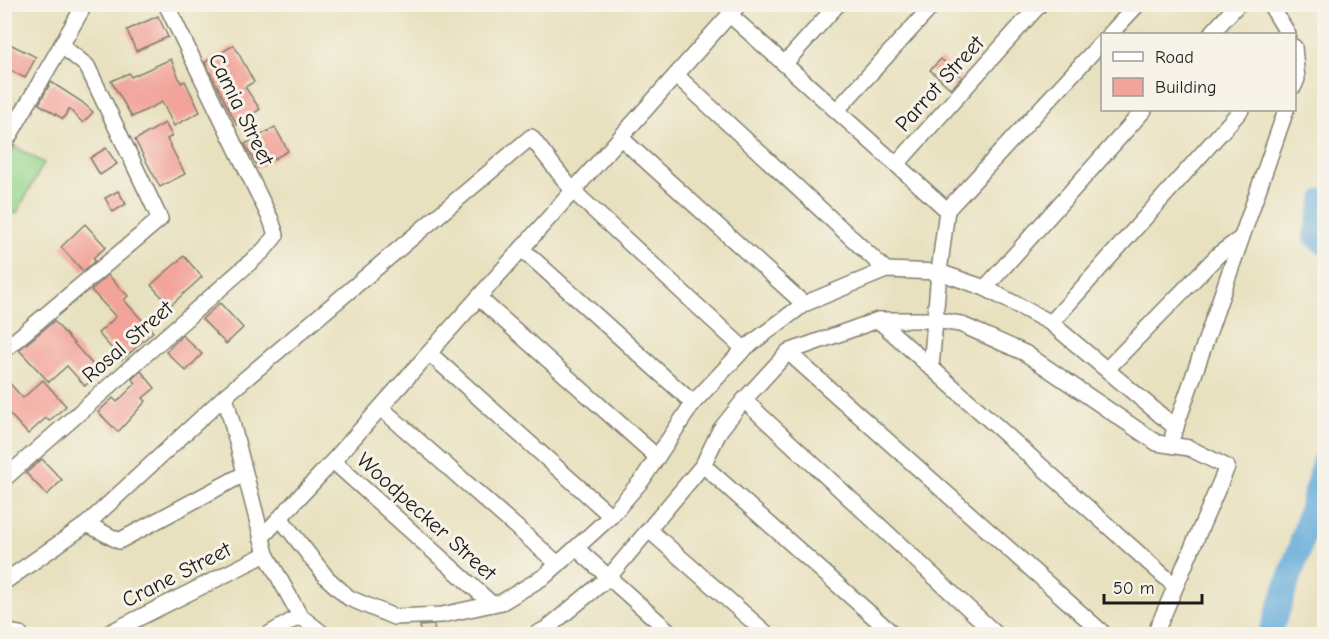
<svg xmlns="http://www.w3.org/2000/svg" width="1329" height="639" font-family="'Comic Neue',sans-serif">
	<rect width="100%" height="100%" fill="#f7f3e8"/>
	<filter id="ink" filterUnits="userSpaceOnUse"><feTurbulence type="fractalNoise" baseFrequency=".0167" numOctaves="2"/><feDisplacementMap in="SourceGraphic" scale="12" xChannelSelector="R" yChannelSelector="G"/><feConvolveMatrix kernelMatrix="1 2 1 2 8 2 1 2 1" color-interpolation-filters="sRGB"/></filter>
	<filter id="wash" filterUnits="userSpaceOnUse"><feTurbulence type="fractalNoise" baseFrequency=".008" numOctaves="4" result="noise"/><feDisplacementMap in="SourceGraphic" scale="24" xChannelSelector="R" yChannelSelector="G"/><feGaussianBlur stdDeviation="1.35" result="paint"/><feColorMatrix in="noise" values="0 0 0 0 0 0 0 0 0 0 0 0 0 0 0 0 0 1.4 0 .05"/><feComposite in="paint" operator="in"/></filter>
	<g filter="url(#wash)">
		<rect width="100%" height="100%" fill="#e8e1bf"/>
		<path fill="#94d68e" stroke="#587955" stroke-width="1.5" d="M14,146L44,163L16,214L4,207L5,163Z"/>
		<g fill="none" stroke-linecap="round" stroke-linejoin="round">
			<g stroke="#63abda" stroke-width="24">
				<path d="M1324,200L1315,235L1324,243"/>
				<path d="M1270,634L1300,547L1324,461"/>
			</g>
		</g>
		<g id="blocks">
			<g fill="#f2a39a">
				<path d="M158,16L168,37L136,51L127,30Z"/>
				<path d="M10,44L36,57L25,78L4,67V54Z"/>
				<path d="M234,45L254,82L245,87L260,109L237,125L205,62Z"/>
				<path d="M171,59L181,83L185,81L200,112L174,126L162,102L132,117L111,81L129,73L131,77Z"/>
				<path d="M941,59L962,77L951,89L930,70Z"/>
				<path d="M51,82L82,102L93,112L83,123L69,109L63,119L39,104Z"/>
				<path d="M165,123L172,136L167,139L185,174L160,187L135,140Z"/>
				<path d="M275,127L288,151L258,168L245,144Z"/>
				<path d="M106,148L117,164L100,175L90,158Z"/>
				<path d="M118,191L126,204L113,212L105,198Z"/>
				<path d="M85,224L106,247L93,258L95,261L83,271L61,247Z"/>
				<path d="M184,256L202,277L170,306L151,285Z"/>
				<path d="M108,275L128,296L124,300L153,332L122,360L98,333L116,317L91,290Z"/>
				<path d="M220,303L243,328L226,344L202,319Z"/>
				<path d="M54,321L100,373L85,386L67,366L49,382L19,350Z"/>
				<path d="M182,335L202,354L186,371L166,352Z"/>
				<path d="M141,371L155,388L143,398L146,401L118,432L98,412L113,398L117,402L136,383L132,379Z"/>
				<path d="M4,377L23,398L43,380L66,406L49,421L46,418L28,434L4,408Z"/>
				<path d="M42,459L62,480L47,495L26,473Z"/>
				<path d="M434,625L435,634H421L420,626Z"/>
			</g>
		</g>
	</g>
	<g filter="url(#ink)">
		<use href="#blocks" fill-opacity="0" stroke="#827e6e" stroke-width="1.5"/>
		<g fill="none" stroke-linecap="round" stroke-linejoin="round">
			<defs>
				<g id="minor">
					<path d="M1270,4L1288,34"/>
					<path d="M730,15L947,210L939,272L931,368"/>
					<path d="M1110,34L1138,4"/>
					<path d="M1211,34L1238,4"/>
					<path d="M1294,47L1297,79L1294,86"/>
					<path d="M785,63L838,4"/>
					<path d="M676,75L886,270"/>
					<path d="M837,110L934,4"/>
					<path d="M621,138L804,304"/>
					<path d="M4,145L85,4"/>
					<path d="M897,164L1040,4"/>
					<path d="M947,210L1102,42"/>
					<path d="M522,249L693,403"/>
					<path d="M985,288L1144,110"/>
					<path d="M479,298L657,457"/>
					<path d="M878,320L1175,586"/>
					<path d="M1051,323L1241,110"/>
					<path d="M4,350L160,219L87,66L62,46"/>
					<path d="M788,352L1104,634"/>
					<path d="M429,353L611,516"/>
					<path d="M1107,369L1219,254L1241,238"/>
					<path d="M225,396L266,554L300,616L323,634"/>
					<path d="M744,400L996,634"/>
					<path d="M381,408L558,564"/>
					<path d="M1173,435L1286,110"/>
					<path d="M333,461L492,604"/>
					<path d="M703,465L893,634"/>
					<path d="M4,479L264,250L276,235L271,220L166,4"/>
					<path d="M281,519L327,578L349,598L394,617L442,615L502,602L545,576L611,516L642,480L693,403L744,349L804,304L886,270L939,272L985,288L1051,323L1176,428"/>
					<path d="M87,524L119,541L244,474"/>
					<path d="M649,530L767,634"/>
					<path d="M261,538L333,461L739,4"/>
					<path d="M576,548L672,634"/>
					<path d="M4,582L87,524L225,396L531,137L573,191L744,349"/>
					<path d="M4,631L20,634"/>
					<path d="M107,634L266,554"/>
					<path d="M269,634L300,616"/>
					<path d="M536,634L546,629L608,578L703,465L720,430L744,400L788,352L878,320H936L960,324L1025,353L1157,443L1189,448L1227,467L1155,634"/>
				</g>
			</defs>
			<use href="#minor" stroke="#827e6e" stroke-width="18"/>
			<use href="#minor" stroke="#fff" stroke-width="15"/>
		</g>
	</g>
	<g text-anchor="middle" stroke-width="6" stroke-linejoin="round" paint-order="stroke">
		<g font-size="22" fill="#1c1c1c" stroke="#f7f3e8">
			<text transform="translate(939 83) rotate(-48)" y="8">Parrot Street</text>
			<text transform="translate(242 109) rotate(64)" y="8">Camia Street</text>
			<text transform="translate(127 341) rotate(-41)" y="8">Rosal Street</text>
			<text transform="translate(427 516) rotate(42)" y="8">Woodpecker Street</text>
			<text transform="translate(176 574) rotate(-27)" y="8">Crane Street</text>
		</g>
	</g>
	<rect width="1329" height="639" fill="none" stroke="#f7f3e8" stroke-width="24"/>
	<rect x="1101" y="33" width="195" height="78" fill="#f7f3e8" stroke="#9f9d96" stroke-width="1.5"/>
	<rect x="1113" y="52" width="30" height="9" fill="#ffffff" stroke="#9f9d96" stroke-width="1.5"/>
	<text x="1155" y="63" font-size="18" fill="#1c1c1c">Road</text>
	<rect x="1113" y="78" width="30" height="18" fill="#f2a39a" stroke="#9f9d96" stroke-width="1.5"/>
	<text x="1155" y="93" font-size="18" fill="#1c1c1c">Building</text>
	<path d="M1104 594v9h98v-9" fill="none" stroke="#1c1c1c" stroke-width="3"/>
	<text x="1113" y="594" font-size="18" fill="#1c1c1c" stroke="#f7f3e8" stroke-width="4.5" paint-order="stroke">50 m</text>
</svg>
